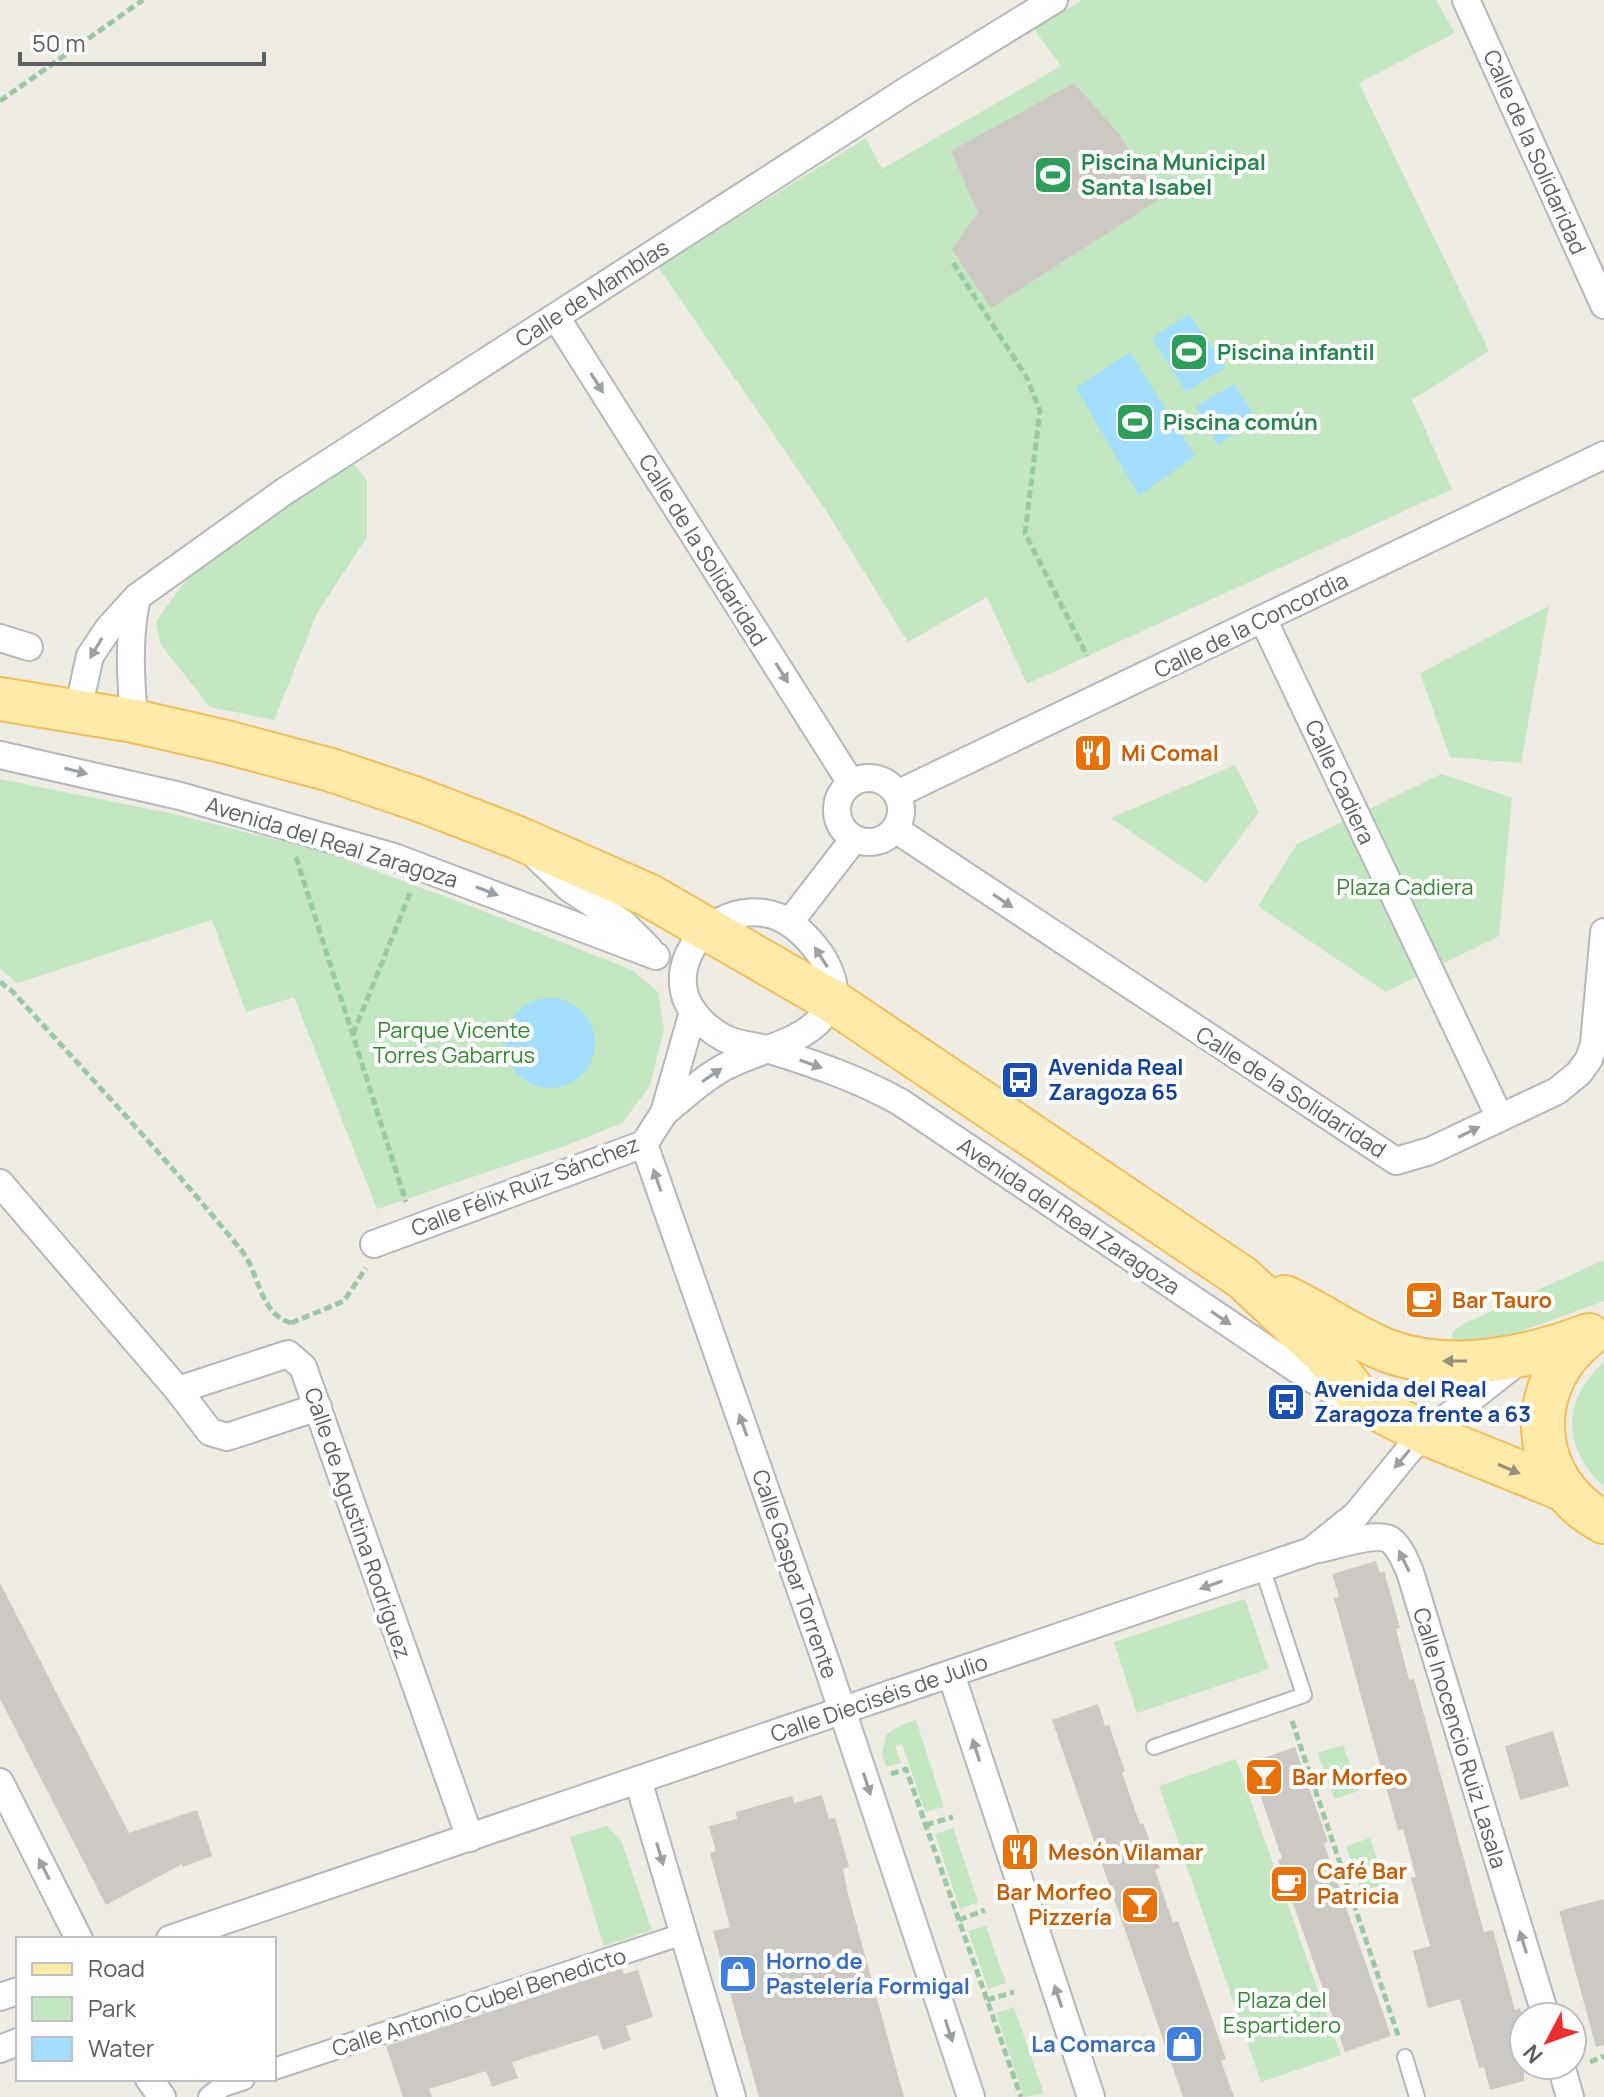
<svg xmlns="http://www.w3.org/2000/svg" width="1604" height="2097" font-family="Manrope,sans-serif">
	<rect width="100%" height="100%" fill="#efece4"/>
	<g fill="#c3e7c0">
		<path d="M1082,0H1436L1455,33L1359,83L1489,351L1412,400L1452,489L1027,684L987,597L908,642L825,509L658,267L866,138L882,169L1061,66L1034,29Z"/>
		<path d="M352,461L367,481V537L317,613L274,720L210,707L161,645L156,622C168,605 179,587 194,572C236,532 302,494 352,461Z"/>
		<path d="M1549,606L1521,763L1450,757L1420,673Z"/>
		<path d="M1235,765L1259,812L1206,883L1111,818Z"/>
		<path d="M1441,774L1512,798L1499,936L1386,992L1258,906L1297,844Z"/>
		<path d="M0,779L170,813L328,853L481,910L632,970L658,992L664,1029L650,1086L622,1123L565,1146L377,1209L294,997L246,1012L212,920L17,983L0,968Z"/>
		<path d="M1604,1260V1301L1500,1339L1453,1345L1452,1333L1461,1325Z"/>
		<path d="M1604,1362V1487C1562,1448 1561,1400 1604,1362Z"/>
		<path d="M1245,1599L1269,1669L1137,1713L1114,1642Z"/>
		<path d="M916,1720L944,1807L925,1812L902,1744L895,1746L901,1763L886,1767L882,1754L886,1735L899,1726Z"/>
		<path d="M1343,1745L1359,1791L1334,1799L1318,1753Z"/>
		<path d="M1236,1759L1341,2055L1261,2082L1159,1786Z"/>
		<path d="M607,1826L621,1840L652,1930L604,1946L570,1837Z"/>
		<path d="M953,1828L978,1902L960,1909L935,1834Z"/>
		<path d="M1370,1838L1385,1884L1361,1892L1346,1846Z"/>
		<path d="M986,1926L1006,1983L988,1989L968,1931Z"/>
		<path d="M1014,2007L1044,2094L1024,2097L996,2013Z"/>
	</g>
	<g fill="#a4deff">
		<path d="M1189,314L1226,367L1186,392L1152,338Z"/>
		<path d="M1130,352L1195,456L1139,496L1076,388Z"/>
		<path d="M1234,384L1256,418L1218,445L1196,407Z"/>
		<circle cx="550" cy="1043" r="45"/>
	</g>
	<g fill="#ccc8c3">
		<path d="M1074,83L1119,134L1160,199L991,308L952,249L978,213L951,151Z"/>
		<path d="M1376,1561L1380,1573L1384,1571L1400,1628L1396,1629L1409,1680L1414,1679L1484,1932L1493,1930L1515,2010L1520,2008L1524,2023V2081L1490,2090L1484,2067L1479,2068L1460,1999L1428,2008L1413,1951L1430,1946L1411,1878L1416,1877L1403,1829L1398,1830L1334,1598L1339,1597L1332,1574Z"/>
		<path d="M0,1583L129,1833L197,1810L212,1856L183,1867L182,1864L106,1905L0,1699Z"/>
		<path d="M1098,1704L1105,1726L1109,1725L1125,1771L1122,1773L1140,1824L1143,1823L1160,1868L1155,1870L1173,1923L1178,1921L1226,2059L1221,2061L1234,2097H1183L1052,1720Z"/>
		<path d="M1553,1731L1569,1786L1520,1800L1505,1746Z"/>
		<path d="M1295,1747L1328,1842L1324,1844L1391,2036L1345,2052L1278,1860L1282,1858L1249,1763Z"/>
		<path d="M822,1795L829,1819L835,1818L849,1867L843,1869L848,1894L904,2097H759L713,1931L730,1927L710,1853L716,1851L709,1826L737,1819L736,1812L792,1796L794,1803Z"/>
		<path d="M1604,1899V2045L1596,2047L1559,1911Z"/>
		<path d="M622,1968L624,1974L638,1970L653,2017L626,2026L631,2040L603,2050L598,2035L512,2062L518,2078L492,2087L486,2071L429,2089L432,2097H403L386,2046Z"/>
	</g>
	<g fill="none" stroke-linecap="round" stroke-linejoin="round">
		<defs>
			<g id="service">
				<path d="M1154,1747L1304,1695L1262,1567"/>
				<path d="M1405,2057L1417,2097"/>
			</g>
			<g id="pedestrian">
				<path d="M274,2069L683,1934"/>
				<path d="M209,2097L223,2086L244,2079"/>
			</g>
			<g id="minor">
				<path d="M1466,0L1604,305"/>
				<path d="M556,317L851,783"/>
				<path d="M1263,619L1500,1118"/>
				<path d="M0,638L29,647"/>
				<path d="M78,710L90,656L108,629L137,597L285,491L909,89L1054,0"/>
				<path d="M134,721C131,679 128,642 136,601"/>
				<path d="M0,755L180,796L394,857L656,956"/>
				<circle cx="869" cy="810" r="32"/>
				<path d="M897,794L1604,455"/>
				<path d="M895,829L1396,1161L1430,1151L1557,1091L1579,1073L1589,1059L1594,1044L1604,932"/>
				<path d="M535,855L569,888L624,924L649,949"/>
				<path d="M789,923L854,839"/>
				<path d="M664,1113C682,1098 700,1081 721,1069C756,1048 815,1044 832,1001C838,986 829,968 821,955C808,937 788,916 764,913C715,905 665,958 689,1005C697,1019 709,1030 724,1038C739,1046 755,1045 770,1050C815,1064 859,1079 900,1102L1304,1374L1336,1393L1353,1398"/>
				<path d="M644,1144L826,1662L971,2097"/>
				<path d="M0,1183L178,1390L210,1432L227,1437L318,1407"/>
				<path d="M374,1244L644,1144L664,1113L693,1012"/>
				<path d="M178,1390L288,1354L303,1367L470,1838"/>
				<path d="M1319,1549C1335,1546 1375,1532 1389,1539C1400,1546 1405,1561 1410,1572L1546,2017"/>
				<path d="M951,1674L1091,2097"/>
				<path d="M638,1780L732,2097"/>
				<path d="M0,1782L79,1939"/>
				<path d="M170,1939L1311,1551L1356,1515L1409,1450L1426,1434L1520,1360"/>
				<path d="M0,1997L18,1991"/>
				<path d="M0,2049L18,2042"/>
				<path d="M1561,2065L1570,2097"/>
				<path d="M149,2079L162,2097"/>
			</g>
			<g id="primary">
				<path d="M0,699L134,721L226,742L331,770L417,799L516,837L648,895L832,1001L1243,1278L1324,1354L1362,1401L1426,1434L1562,1489"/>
				<path d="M1285,1297C1320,1313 1352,1337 1388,1351C1451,1374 1526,1358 1586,1336"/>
				<path d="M1589,1335C1522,1386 1529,1483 1604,1522"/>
			</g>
		</defs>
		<use href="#service" stroke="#b4b7bb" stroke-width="18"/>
		<use href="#pedestrian" stroke="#b4b7bb" stroke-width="24"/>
		<use href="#minor" stroke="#b4b7bb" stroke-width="30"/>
		<use href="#primary" stroke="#f4bd58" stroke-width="46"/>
		<g stroke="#99c8a3" stroke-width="5" stroke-dasharray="8 4" stroke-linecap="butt">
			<path d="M0,101L143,0"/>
			<path d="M953,263L1027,378L1040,411L1025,533L1087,656"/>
			<path d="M296,857L406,1202"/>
			<path d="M0,982L13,992C90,1077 169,1161 241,1250C260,1272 258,1313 291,1323"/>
			<path d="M353,1034L411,891"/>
			<path d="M291,1323L344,1301L366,1268"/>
			<path d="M1292,1721L1399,2038"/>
			<path d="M891,1774L906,1769L1021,2097"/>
			<path d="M926,1825L953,1817"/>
			<path d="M959,1920L985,1910"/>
			<path d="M987,2000L1014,1992"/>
			<path d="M1590,2062L1604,2056"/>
		</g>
		<use href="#service" stroke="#fff" stroke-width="14"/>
		<use href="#pedestrian" stroke="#fff" stroke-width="20"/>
		<use href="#minor" stroke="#fff" stroke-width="26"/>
		<use href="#primary" stroke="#ffeba9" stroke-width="42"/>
	</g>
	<defs><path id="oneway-solid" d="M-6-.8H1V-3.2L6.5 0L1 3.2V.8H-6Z" transform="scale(2)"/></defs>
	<g fill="#9da0a3">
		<use href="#oneway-solid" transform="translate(597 383) rotate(58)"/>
		<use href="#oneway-solid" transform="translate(96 648) rotate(121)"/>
		<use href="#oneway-solid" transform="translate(782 673) rotate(58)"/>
		<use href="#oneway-solid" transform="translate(76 771) rotate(14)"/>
		<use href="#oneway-solid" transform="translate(487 891) rotate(21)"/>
		<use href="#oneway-solid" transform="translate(1003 901) rotate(34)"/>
		<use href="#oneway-solid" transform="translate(821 957) rotate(-123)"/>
		<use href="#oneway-solid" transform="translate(811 1064) rotate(19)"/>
		<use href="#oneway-solid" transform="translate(712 1075) rotate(-34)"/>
		<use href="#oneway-solid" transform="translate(1469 1132) rotate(-26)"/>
		<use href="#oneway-solid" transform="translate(657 1180) rotate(-109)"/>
		<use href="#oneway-solid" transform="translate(1221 1318) rotate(34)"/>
		<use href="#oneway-solid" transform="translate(743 1425) rotate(-109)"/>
		<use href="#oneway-solid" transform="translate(1402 1459) rotate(130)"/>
		<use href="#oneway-solid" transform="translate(1404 1561) rotate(-116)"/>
		<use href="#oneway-solid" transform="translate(1211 1585) rotate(161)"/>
		<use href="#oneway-solid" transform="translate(976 1750) rotate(-108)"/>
		<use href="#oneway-solid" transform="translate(867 1784) rotate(72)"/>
		<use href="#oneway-solid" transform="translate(660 1854) rotate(74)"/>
		<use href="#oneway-solid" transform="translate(44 1869) rotate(-117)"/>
		<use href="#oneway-solid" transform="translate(1523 1942) rotate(-107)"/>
		<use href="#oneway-solid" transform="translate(1058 1996) rotate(-108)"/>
		<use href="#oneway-solid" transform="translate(949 2031) rotate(72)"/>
	</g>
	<g fill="#95917d">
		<use href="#oneway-solid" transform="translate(1455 1361) rotate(180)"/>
		<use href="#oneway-solid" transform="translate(1509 1469) rotate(23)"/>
	</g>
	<defs>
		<symbol id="stadium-square" viewBox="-11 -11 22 22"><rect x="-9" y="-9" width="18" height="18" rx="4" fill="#2e9e5b" stroke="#fff"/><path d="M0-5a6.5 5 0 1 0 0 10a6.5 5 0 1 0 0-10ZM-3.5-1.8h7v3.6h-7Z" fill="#fff"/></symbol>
		<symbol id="restaurant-square" viewBox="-11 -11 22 22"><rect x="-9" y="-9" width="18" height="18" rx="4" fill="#e8710a" stroke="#fff"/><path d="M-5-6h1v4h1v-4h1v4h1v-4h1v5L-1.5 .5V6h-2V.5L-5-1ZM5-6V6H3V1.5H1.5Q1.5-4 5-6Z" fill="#fff"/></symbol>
		<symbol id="bus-square" viewBox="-11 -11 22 22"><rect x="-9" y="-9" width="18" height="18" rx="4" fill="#1a4fb4" stroke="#fff"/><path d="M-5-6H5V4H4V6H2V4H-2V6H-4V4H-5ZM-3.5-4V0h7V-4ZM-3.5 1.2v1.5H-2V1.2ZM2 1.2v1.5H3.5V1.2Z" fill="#fff"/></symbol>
		<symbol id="cafe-square" viewBox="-11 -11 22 22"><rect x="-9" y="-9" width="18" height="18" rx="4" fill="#e8710a" stroke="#fff"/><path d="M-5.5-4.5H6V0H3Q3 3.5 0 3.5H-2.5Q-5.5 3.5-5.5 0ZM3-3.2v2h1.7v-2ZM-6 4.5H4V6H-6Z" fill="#fff"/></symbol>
		<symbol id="bar-square" viewBox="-11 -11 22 22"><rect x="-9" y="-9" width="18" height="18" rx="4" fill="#e8710a" stroke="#fff"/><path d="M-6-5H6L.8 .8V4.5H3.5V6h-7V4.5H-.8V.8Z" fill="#fff"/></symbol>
		<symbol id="shop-square" viewBox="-11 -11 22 22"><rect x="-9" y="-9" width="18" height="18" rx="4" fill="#3f7fe0" stroke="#fff"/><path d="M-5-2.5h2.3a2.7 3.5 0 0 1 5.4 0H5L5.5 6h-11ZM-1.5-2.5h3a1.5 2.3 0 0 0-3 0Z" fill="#fff"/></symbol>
	</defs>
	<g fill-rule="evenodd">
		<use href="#stadium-square" x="1031" y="153" width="44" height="44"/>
		<use href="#stadium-square" x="1167" y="330" width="44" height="44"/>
		<use href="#stadium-square" x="1113" y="400" width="44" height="44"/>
		<use href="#restaurant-square" x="1071" y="731" width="44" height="44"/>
		<use href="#bus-square" x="998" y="1058" width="44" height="44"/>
		<use href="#cafe-square" x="1402" y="1278" width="44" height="44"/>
		<use href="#bus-square" x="1264" y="1380" width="44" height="44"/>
		<use href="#bar-square" x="1242" y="1755" width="44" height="44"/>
		<use href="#restaurant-square" x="998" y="1830" width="44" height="44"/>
		<use href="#cafe-square" x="1267" y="1862" width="44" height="44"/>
		<use href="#bar-square" x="1118" y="1883" width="44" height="44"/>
		<use href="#shop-square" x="716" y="1952" width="44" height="44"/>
		<use href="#shop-square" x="1162" y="2022" width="44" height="44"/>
	</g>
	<g text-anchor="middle" stroke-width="8" stroke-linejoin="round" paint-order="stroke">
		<g font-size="22" fill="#5c6065" stroke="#fff">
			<text transform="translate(1535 152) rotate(66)" y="8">Calle de la Solidaridad</text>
			<text transform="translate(592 293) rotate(-33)" y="8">Calle de Mamblas</text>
			<text transform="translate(703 550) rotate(58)" y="8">Calle de la Solidaridad</text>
			<text transform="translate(1251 625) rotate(-26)" y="8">Calle de la Concordia</text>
			<text transform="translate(1340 782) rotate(65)" y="8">Calle Cadiera</text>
			<text transform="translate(332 842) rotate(17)" y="8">Avenida del Real Zaragoza</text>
			<text transform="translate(1291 1092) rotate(33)" y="8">Calle de la Solidaridad</text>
			<text transform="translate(525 1186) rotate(-21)" y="8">Calle Félix Ruiz Sánchez</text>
			<text transform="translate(1069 1216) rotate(34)" y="8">Avenida del Real Zaragoza</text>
			<text transform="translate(358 1523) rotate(71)" y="8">Calle de Agustina Rodríguez</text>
			<text transform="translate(795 1574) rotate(71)" y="8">Calle Gaspar Torrente</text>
			<text transform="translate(879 1698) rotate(-19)" y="8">Calle Dieciséis de Julio</text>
			<text transform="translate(1460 1738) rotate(73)" y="8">Calle Inocencio Ruiz Lasala</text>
			<text transform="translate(479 2002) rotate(-18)" y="8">Calle Antonio Cubel Benedicto</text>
		</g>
		<g font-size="22" font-weight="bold" fill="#27864d" stroke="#fff" text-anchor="start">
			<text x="1081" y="170">Piscina Municipal<tspan x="1081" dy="25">Santa Isabel</tspan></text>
			<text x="1217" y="360">Piscina infantil</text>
			<text x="1163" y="430">Piscina común</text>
		</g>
		<g font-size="22" font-weight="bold" fill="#c56008" stroke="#fff" text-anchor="start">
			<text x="1121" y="761">Mi Comal</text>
			<text x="1452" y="1308">Bar Tauro</text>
			<text x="1292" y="1785">Bar Morfeo</text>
			<text x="1048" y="1860">Mesón Vilamar</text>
			<text x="1317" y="1879">Café Bar<tspan x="1317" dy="25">Patricia</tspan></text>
			<text x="1112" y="1900" text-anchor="end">Bar Morfeo<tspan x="1112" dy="25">Pizzería</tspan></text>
		</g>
		<g font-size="22" fill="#358533" stroke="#fff">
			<text x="1405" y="895">Plaza Cadiera</text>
			<text x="454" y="1038">Parque Vicente<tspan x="454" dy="25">Torres Gabarrus</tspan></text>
			<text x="1282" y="2008">Plaza del<tspan x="1282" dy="25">Espartidero</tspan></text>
		</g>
		<g font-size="22" font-weight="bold" fill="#164399" stroke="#fff" text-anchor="start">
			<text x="1048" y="1075">Avenida Real<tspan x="1048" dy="25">Zaragoza 65</tspan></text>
			<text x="1314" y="1397">Avenida del Real<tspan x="1314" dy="25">Zaragoza frente a 63</tspan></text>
		</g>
		<g font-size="22" font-weight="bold" fill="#366cbe" stroke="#fff" text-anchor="start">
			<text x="766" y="1969">Horno de<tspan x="766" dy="25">Pastelería Formigal</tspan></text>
			<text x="1156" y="2052" text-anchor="end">La Comarca</text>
		</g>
	</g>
	<rect x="16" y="1937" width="260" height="144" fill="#ffffff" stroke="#bebfc1" stroke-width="2"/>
	<rect x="32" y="1963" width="40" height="12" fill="#ffeba9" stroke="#bebfc1" stroke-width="2"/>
	<text x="88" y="1977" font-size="24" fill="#5c6065">Road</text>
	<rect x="32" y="1997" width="40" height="24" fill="#c3e7c0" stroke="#bebfc1" stroke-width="2"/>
	<text x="88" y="2017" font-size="24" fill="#5c6065">Park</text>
	<rect x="32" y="2037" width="40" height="24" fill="#a4deff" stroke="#bebfc1" stroke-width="2"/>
	<text x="88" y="2057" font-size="24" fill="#5c6065">Water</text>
	<g transform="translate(1548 2041) rotate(229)"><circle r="38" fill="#ffffff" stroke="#bebfc1" stroke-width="2"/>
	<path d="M0-6L14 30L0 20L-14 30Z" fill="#ec2e2c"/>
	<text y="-12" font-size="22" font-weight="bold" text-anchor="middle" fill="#5c6065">N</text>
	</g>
	<path d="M20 52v12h244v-12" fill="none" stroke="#5c6065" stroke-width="4"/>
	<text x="32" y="52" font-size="24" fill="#5c6065" stroke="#ffffff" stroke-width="6" paint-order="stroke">50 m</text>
</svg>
